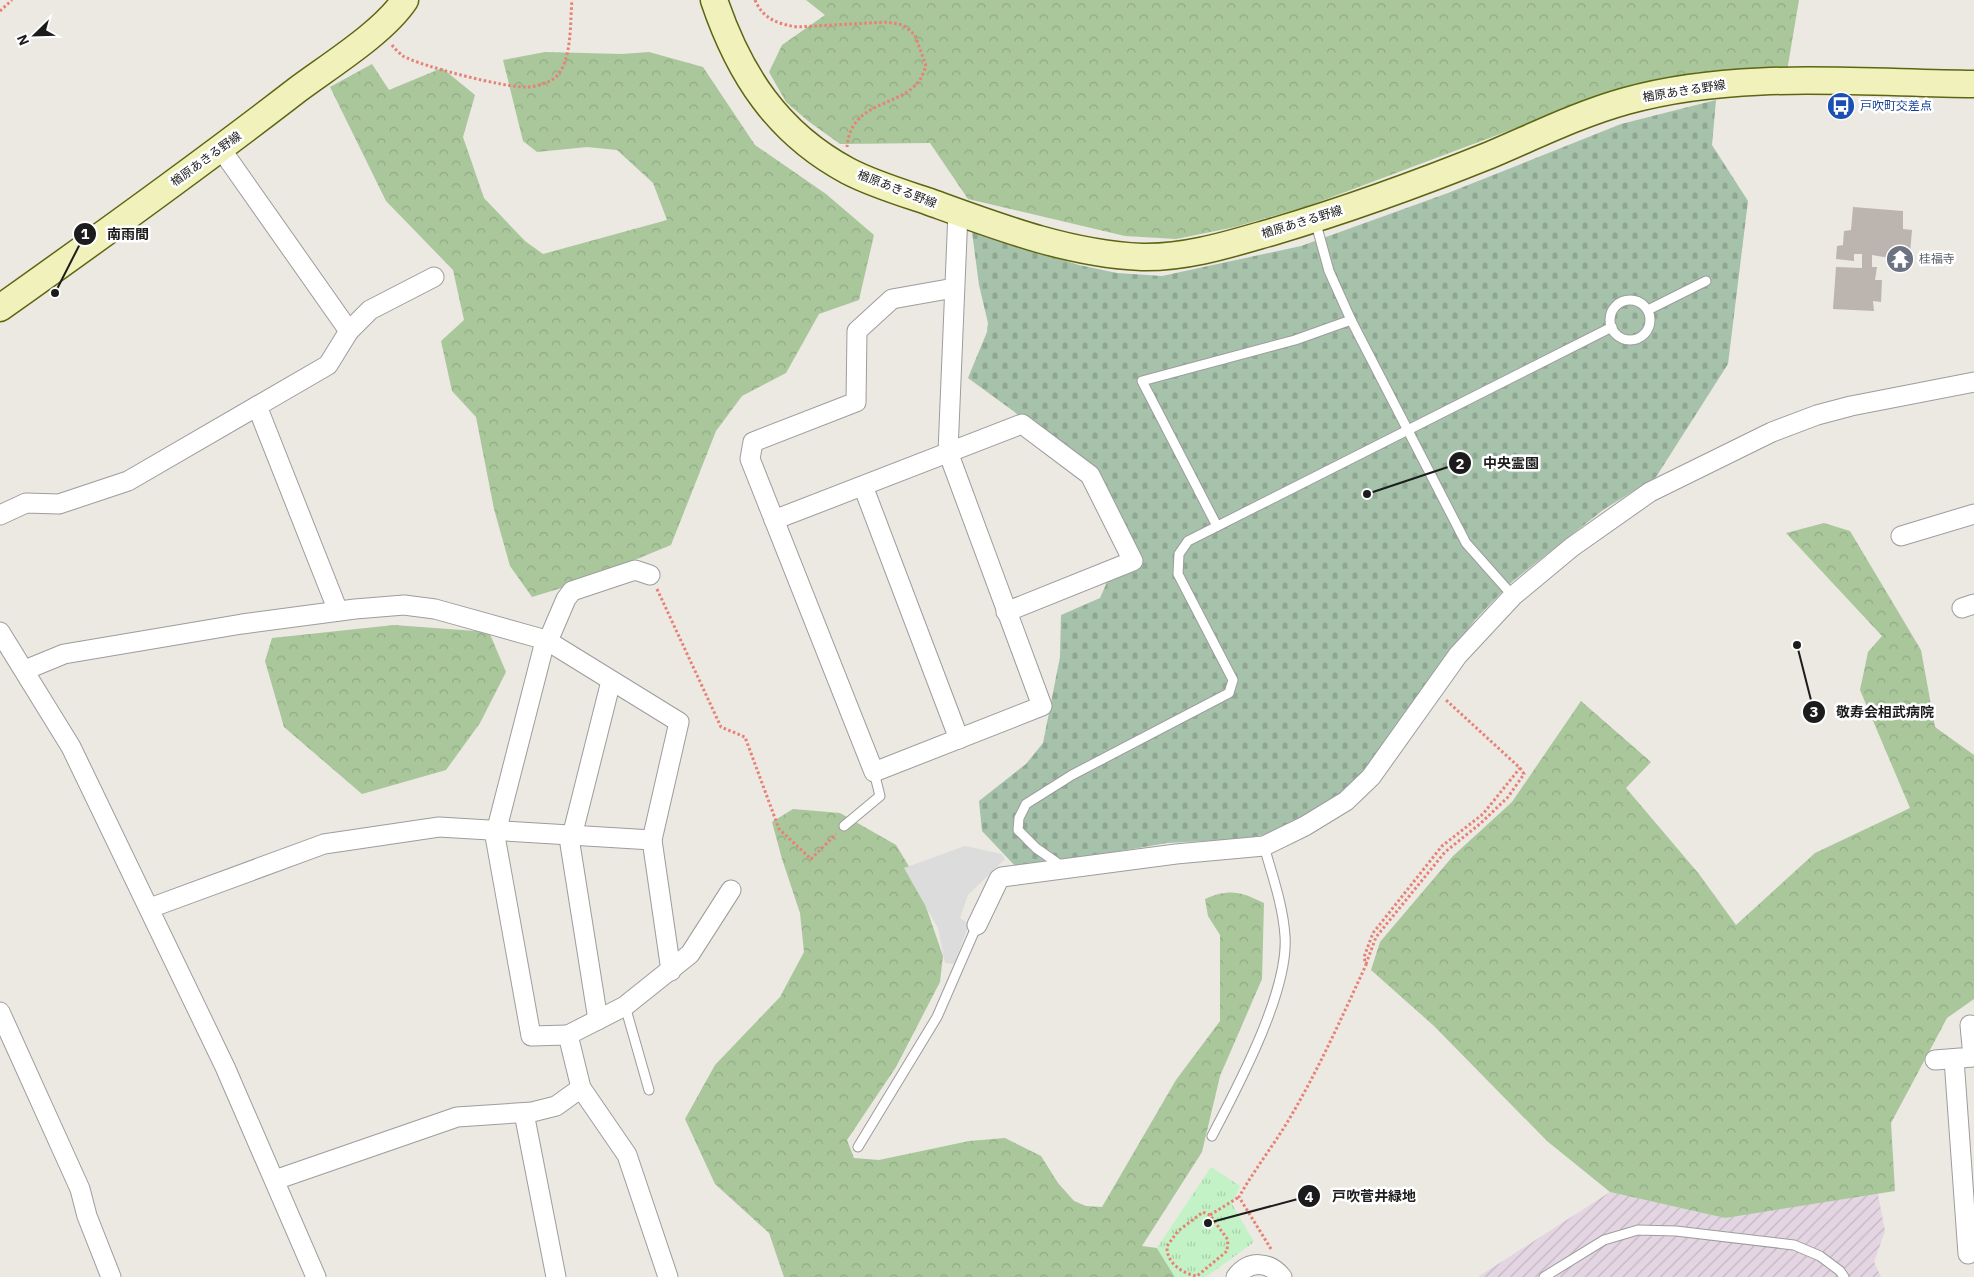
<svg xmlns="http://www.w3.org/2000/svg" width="1974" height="1277" font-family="'IBM Plex Sans','Noto Sans JP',sans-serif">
	<defs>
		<pattern id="industrial-furrows" width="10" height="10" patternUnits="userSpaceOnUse" patternTransform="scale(1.25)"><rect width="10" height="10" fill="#e4d5e2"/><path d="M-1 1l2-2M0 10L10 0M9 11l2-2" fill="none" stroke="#c3b6c1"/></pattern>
		<pattern id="forest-crowns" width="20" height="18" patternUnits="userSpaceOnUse" patternTransform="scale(1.25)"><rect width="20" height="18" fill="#a9c79b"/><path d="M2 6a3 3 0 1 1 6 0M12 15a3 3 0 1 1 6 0" fill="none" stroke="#91aa85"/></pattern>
		<pattern id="cemetery-stones" width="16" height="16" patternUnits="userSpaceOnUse" patternTransform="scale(1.25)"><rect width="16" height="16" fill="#a6c2aa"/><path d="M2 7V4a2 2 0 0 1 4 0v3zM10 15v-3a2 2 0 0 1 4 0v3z" fill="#8ea692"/></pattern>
		<pattern id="park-tufts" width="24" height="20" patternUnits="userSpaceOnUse" patternTransform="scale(1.25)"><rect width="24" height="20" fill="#c3f2c6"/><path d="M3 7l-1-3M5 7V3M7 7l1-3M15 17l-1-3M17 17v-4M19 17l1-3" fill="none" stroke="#a7cfaa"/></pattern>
	</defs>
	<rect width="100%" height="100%" fill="#ece8e2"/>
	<path fill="url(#industrial-furrows)" d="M1876,1184L1885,1231L1874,1262L1881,1277H1478L1610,1192L1725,1218Z"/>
	<g fill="url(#forest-crowns)">
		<path d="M806,0H1799L1787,71L1699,72L1601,96L1308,206L1235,227L1176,239L1125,236L968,199L930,143L840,144L808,121L786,102L769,72L782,45L825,15Z"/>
		<path d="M545,52L622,54L649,52L703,67L755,145L826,194L874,235L859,300L819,314L786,373L742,396L716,431L671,545L581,582L532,597L510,566L494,509L476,417L452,391L441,341L464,320L453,270L386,201L330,87L372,64L389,90L442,68L475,95L463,137L484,198L525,241L543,254L667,220L653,183L617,150L587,147L537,152L523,141L503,60Z"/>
		<path d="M1824,523L1850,531L1921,650L1935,727L1974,755V999L1947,1018L1891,1123L1895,1191L1725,1218L1610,1192L1547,1141L1434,1026L1371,970L1380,942L1453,856L1512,802L1581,701L1651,762L1626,788L1699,874L1736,925L1815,853L1910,808L1860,690L1868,652L1882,636L1786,533Z"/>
		<path d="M394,625L489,632L506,672L480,723L446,770L362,794L284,727L265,661L272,638Z"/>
		<path d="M793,809L840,813L896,845L916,878L943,956L940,982L896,1067L847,1140L854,1158L879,1160L969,1141L1005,1138L1041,1156L1058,1183L1074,1201L1086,1206L1102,1207L1176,1080L1220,1021V935L1208,916L1205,899C1230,888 1241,892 1264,903L1262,979L1220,1076L1202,1152L1142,1246L1157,1248L1175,1277H784L769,1233L715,1184L685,1119L715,1065L780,997L804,952L800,913L782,859L772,822Z"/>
	</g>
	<path fill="url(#cemetery-stones)" d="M1716,100L1712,145L1748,201L1728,364L1656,477L1603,510L1513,581L1494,600L1475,620L1406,714L1367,770L1339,796L1307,816L1267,834L1245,839L1167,843L1018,869L982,831L979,801L1026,764L1043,743L1060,657L1061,615L1100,598L1111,573L1137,564L1095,471L968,378L987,332L988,323L979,285L972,232L1079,265L1117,273L1162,276L1301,246L1448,193L1621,124Z"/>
	<path fill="url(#park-tufts)" d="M1211,1167L1240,1186L1232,1204L1254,1242L1206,1277H1175L1157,1248Z"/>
	<path fill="#dcdcdc" d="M965,846L1001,854L1005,859L968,895L960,918L969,924L954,964L945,963L938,928L904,868Z"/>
	<path fill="#bcb4af" d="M1853,207L1903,211V229L1912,230L1909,264L1889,263L1890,258L1872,255V267H1877L1875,280H1882L1881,302L1873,301L1874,311L1833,309L1836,267L1862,268V254H1854V261L1836,259L1837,246L1843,245L1844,231L1851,230Z"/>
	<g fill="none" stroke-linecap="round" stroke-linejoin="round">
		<defs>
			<g id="lane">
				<path d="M1315,220L1329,271L1351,320L1466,543L1513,596"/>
				<circle cx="1630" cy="320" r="20"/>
				<path d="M1648,310L1706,281"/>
				<path d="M1217,526L1142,381L1295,340L1351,320"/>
				<path d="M844,826L880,796L874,772"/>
				<path d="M1063,867L1036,848L1018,830L1019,818L1026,804L1072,775L1229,693L1233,680L1178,574L1179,554L1188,541L1612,327"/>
				<path d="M625,1006L649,1090"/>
				<path d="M1212,1136C1238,1086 1289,991 1285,936C1283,905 1272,875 1264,846"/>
				<path d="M858,1147L937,1017L977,925"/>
				<path d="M1544,1277L1604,1240L1638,1230L1676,1231L1794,1245L1820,1256L1840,1271L1844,1277"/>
			</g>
			<g id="street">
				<path d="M221,149L349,331"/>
				<path d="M954,288L892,299L857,331L856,402L753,442L750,459L874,772L1042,706L948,452L958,212"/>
				<path d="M257,406L338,611"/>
				<path d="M863,486L959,739"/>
				<path d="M0,515L26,503L59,504L128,481L328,365L349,331L370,310L434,277"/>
				<path d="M774,520L1022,424L1090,475L1133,561L1006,612"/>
				<path d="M1901,536L1974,514"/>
				<path d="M650,575L635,570L572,591L566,599L551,634L544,645L495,836L531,1036L568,1035L581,1088L627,1155L668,1277"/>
				<path d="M1962,608L1974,604"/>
				<path d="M0,632L71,747L225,1067L316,1277"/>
				<path d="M25,670L64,654L242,624L355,609L404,605L435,609L546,640L679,722L652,840L439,827L324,844L150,908"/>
				<path d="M652,840L671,971"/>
				<path d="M977,925L999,879L1002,877L1176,854L1264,846L1305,826L1346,801L1371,777L1458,655L1513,596L1572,547L1650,492L1772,432L1817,415L1851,406L1974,382"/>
				<path d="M0,1012L80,1189L87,1216L111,1277"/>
				<path d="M598,1020L570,844L611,681"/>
				<path d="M568,1035L625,1006L690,954L731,890"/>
				<path d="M1954,1059L1968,1254"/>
				<path d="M1935,1060L1973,1057L1970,1025"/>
				<path d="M524,1113L556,1277"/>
				<path d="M275,1180L457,1117L532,1112L556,1106L581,1088"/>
				<path d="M1236,1277C1249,1260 1269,1261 1282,1277"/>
			</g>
			<g id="secondary">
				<path d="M714,0C739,74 777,133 848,171C873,184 900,192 927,201C996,226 1068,254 1142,257C1187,258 1230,244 1272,232C1346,210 1418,184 1490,155C1535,136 1579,114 1626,101C1736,70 1860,83 1974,84"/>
				<path d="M0,308C100,237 200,165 297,90C329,66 383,33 405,0"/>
			</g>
		</defs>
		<use href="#lane" stroke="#9d9d9d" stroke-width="11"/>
		<use href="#street" stroke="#9d9d9d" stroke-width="21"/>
		<use href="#secondary" stroke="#5d6510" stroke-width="29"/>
		<g stroke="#e98076" stroke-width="3" stroke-dasharray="2.5 2.5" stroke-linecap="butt">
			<path d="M755,0C763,19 778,24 797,27L887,22L903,25L915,35L926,66C924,71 922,77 919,81C899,108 851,100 847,147"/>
			<path d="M0,11L12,0"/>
			<path d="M392,45C395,49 399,53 403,56C420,66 506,88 526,87C537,87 554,82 560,72C572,53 570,22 572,0"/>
			<path d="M657,589L721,727L745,737L779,829L811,859L836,834"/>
			<path d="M1366,964L1376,937L1445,852L1481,823L1508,797L1524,774L1520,768L1446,700"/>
			<path d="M1210,1215L1203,1212L1178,1231L1167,1246C1166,1263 1183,1274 1197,1276L1227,1251L1228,1240L1210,1215L1239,1197"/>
			<path d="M1271,1249L1239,1197C1253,1172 1270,1150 1285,1126C1316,1075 1341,1019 1366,965L1364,957L1373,933L1442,846L1483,814L1520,768"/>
		</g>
		<use href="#lane" stroke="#fff" stroke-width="9"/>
		<use href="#street" stroke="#fff" stroke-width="19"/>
		<use href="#secondary" stroke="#f0f1bb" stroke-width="26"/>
	</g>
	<defs>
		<symbol id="bus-disc" viewBox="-11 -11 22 22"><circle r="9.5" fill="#1a4fb4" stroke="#fff"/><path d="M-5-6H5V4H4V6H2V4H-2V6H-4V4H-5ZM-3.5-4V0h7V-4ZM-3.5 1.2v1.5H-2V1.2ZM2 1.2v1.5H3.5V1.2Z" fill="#fff"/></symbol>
		<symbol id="temple-disc" viewBox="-11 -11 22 22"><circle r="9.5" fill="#6b7280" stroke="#fff"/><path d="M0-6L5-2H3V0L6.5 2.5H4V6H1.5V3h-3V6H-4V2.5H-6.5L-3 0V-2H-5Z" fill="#fff"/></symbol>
	</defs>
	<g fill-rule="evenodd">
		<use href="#bus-disc" x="1825" y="90" width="32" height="32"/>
		<use href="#temple-disc" x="1884" y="243" width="32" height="32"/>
	</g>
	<g text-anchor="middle" stroke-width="5" stroke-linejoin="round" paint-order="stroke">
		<g font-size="12" fill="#1c1c1c" stroke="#fff">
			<text transform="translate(1684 91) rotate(-9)" y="4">楢原あきる野線</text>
			<text transform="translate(206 159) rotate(-36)" y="4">楢原あきる野線</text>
			<text transform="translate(897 189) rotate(21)" y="4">楢原あきる野線</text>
			<text transform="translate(1302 222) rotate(-17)" y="4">楢原あきる野線</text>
		</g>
		<g font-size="12" fill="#164399" stroke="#fff" text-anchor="start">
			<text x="1860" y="110">戸吹町交差点</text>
		</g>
		<g font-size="12" fill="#5b616d" stroke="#fff" text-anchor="start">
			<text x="1919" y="263">桂福寺</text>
		</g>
	</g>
	<path fill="none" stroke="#1c1c1c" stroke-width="2" d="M55 293L85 234M1367 494L1460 463M1797 645L1814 712M1208 1223L1309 1196"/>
	<g fill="#1c1c1c" stroke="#fff" stroke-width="2">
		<circle cx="55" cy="293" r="5"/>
		<circle cx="1367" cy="494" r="5"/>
		<circle cx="1797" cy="645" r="5"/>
		<circle cx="1208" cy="1223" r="5"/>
		<circle cx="85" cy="234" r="12"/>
		<circle cx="1460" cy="463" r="12"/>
		<circle cx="1814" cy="712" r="12"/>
		<circle cx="1309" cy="1196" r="12"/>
	</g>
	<g font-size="15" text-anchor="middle" font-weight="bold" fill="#fff">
		<text x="85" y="239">1</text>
		<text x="1460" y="469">2</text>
		<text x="1814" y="717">3</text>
		<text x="1309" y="1202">4</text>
	</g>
	<g font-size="14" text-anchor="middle" font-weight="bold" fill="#1c1c1c" stroke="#fff" stroke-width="5" stroke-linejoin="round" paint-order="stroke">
		<text x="128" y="239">南雨間</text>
		<text x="1511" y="468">中央霊園</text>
		<text x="1885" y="717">敬寿会相武病院</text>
		<text x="1374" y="1201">戸吹菅井緑地</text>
	</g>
	<g transform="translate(35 35) rotate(247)" stroke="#ffffff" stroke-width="4" paint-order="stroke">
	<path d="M0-4L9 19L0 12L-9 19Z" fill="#1c1c1c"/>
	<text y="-8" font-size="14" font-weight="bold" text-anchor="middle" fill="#1c1c1c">N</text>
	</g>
</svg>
